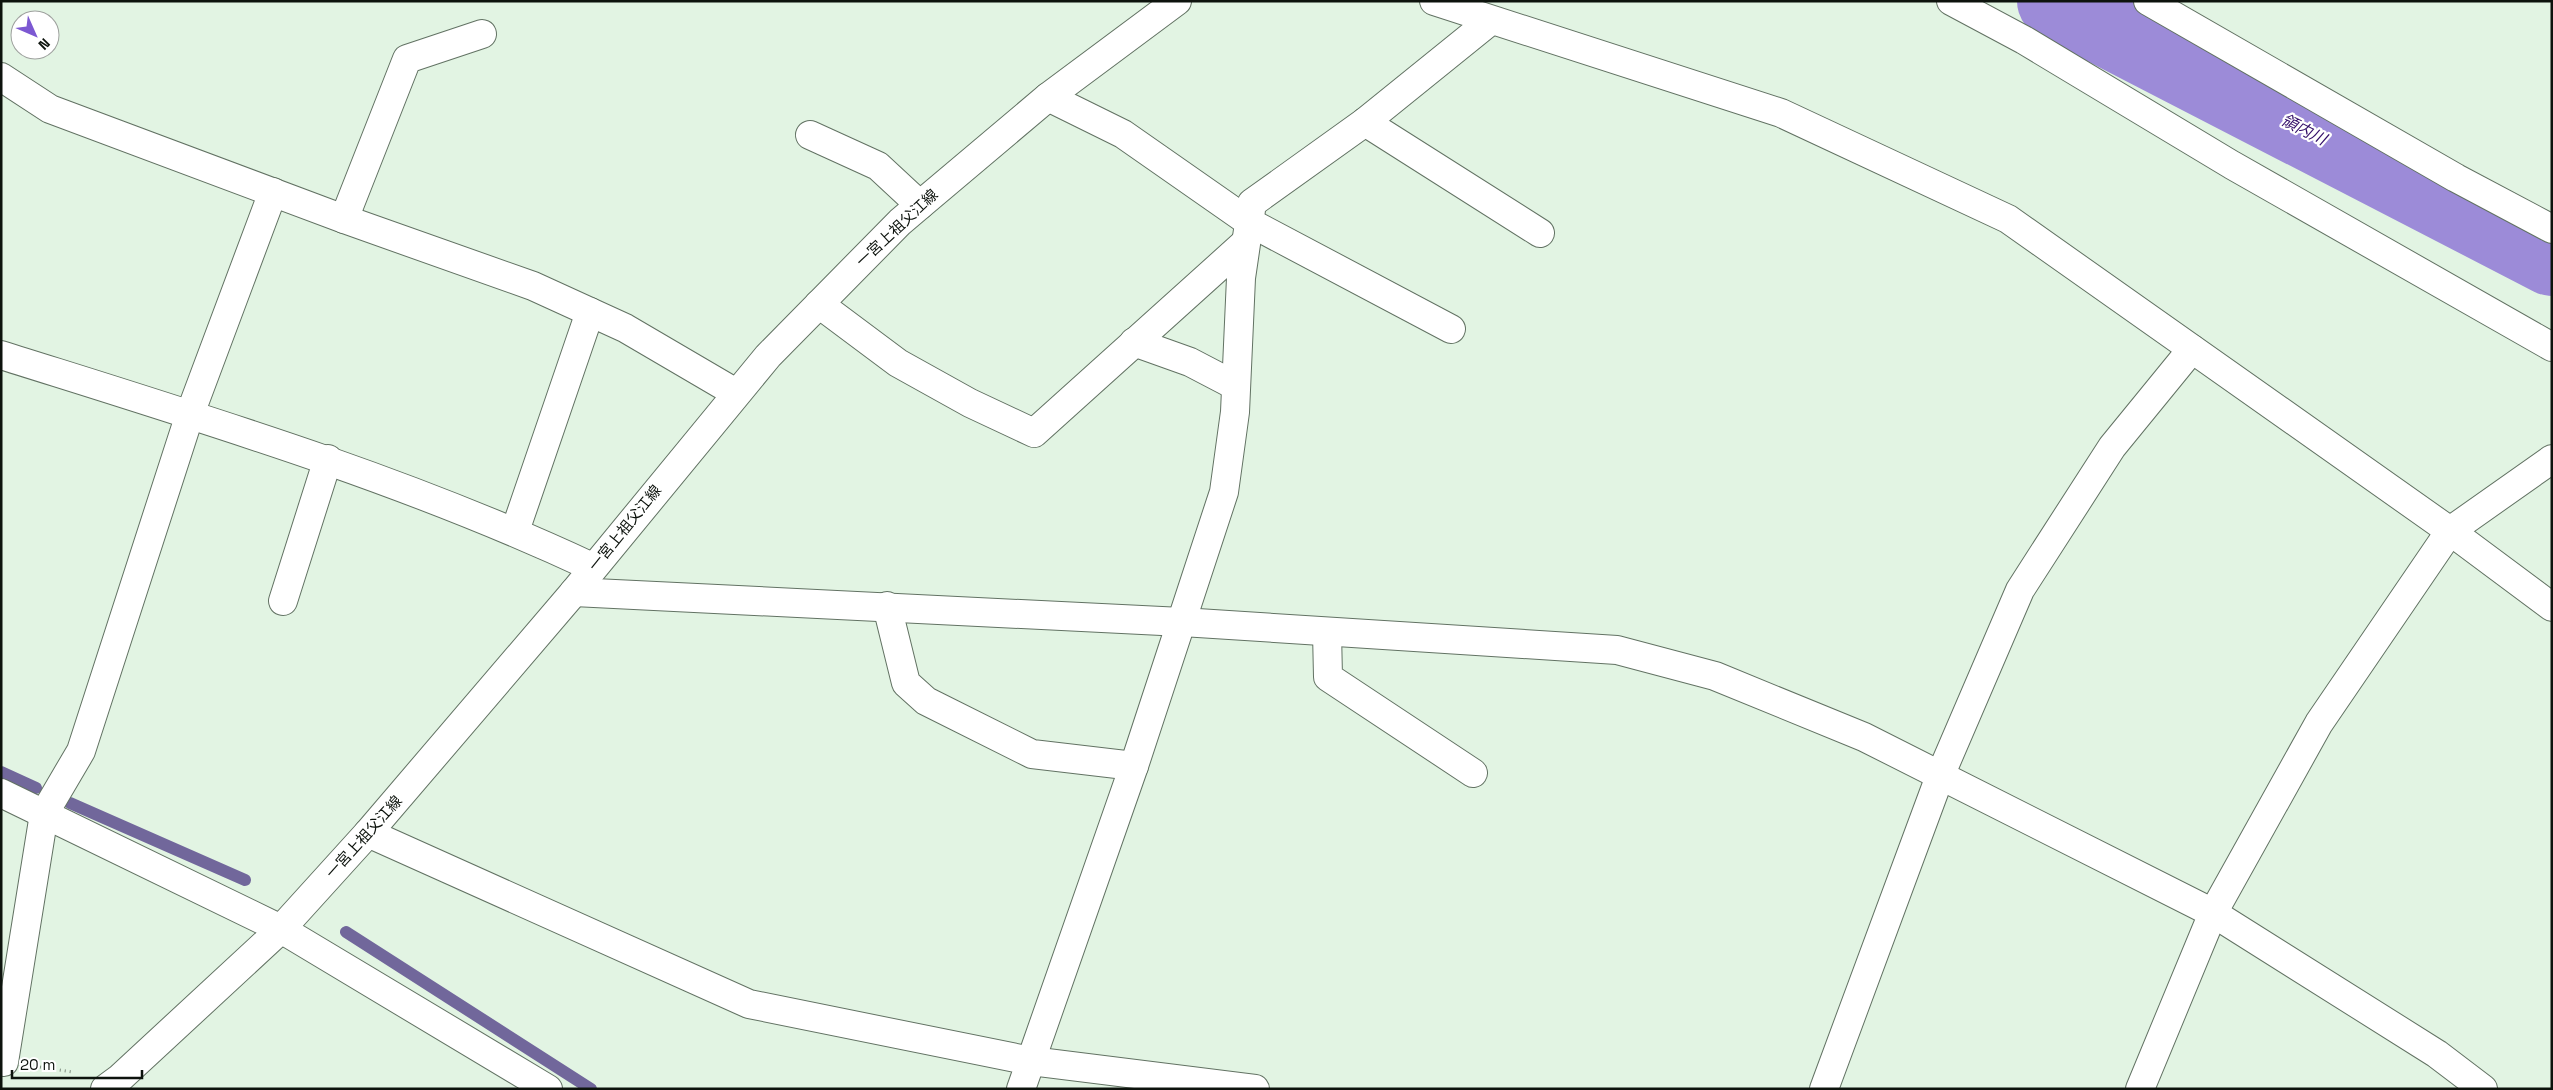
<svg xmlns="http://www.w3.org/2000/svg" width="2553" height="1090" font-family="'Space Grotesk','Noto Sans JP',sans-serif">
	<rect width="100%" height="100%" fill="#e2f4e3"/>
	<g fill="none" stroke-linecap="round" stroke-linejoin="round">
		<g stroke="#71679b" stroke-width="12">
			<path d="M1,772L36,788"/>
			<path d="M70,803L245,880"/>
			<path d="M346,932L591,1089"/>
		</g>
		<path stroke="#9c8bd8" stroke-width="78" d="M2056,1L2552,257"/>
		<defs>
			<g id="street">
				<path d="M1434,1L1781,113L2008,219L2450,531L2552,607"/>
				<path d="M1951,1L2024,40L2232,165L2552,347"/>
				<path d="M2148,1L2456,178L2552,229"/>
				<path d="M1,77L50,109L344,219L533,286L625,328L736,393"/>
				<path d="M1048,97L1123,134L1249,222L1451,329"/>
				<path d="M1365,122L1540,233"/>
				<path d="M810,135L878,166L920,205"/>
				<path d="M344,219L407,59L482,34"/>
				<path d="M819,304L898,363L970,403L1034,433L1245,243"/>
				<path d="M1134,342L1190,362L1236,386"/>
				<path d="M1,355C201,418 402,478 592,567"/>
				<path d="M515,531L590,312"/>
				<path d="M574,592L1182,622L1617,650L1715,676L1864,737L2213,913L2437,1054L2483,1089"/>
				<path d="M283,601L328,459"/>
				<path d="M887,606L906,683L926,701L1032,754L1134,766"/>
				<path d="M1327,632L1328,677L1473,773"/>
				<path d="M1,793L281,929L548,1089"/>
				<path d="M368,833L749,1004L1031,1061L1255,1089"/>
				<path d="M4,1062L44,814L81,751L190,414L273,192"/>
				<path d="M1021,1089L1134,766L1224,492L1235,412L1241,278L1252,203L1365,122L1490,21"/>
				<path d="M1824,1089L1940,776L2020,590L2112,447L2192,349"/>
				<path d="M2140,1089L2213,913L2319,723L2450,531L2552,459"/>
			</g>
			<path id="secondary" d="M105,1089L120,1078L281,929L368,833L574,592L768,356L900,222L920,205L1048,97L1177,1"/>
		</defs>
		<use href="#street" stroke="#627263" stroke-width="30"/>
		<use href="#secondary" stroke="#627263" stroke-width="30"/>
		<path stroke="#818e82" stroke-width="3" stroke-dasharray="1 4" stroke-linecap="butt" d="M40,1067L73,1072"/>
		<use href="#street" stroke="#fff" stroke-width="28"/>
		<use href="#secondary" stroke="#fff" stroke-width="28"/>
	</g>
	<g text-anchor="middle" stroke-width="4.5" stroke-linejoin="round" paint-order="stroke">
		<g font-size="15" fill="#0d130d" stroke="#fff">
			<text transform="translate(897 228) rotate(-43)" y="5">一宮上祖父江線</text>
			<text transform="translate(625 528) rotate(-51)" y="5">一宮上祖父江線</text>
			<text transform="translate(364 837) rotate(-48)" y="5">一宮上祖父江線</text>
		</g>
		<g font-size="16" font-style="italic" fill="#310c67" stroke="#fff">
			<text transform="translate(2304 129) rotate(27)" y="6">領内川</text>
		</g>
	</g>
	<rect width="2553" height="1090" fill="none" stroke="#0d130d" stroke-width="5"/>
	<g transform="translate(35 35) rotate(135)"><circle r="24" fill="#ffffff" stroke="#9ea19e"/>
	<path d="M0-4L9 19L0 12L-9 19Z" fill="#7c58d2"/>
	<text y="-8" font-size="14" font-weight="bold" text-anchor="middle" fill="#0d130d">N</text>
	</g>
	<path d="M12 1070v8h130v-8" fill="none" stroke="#0d130d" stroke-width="2.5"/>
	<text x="20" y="1070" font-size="15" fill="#0d130d" stroke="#ffffff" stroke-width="4" paint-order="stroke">20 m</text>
</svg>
